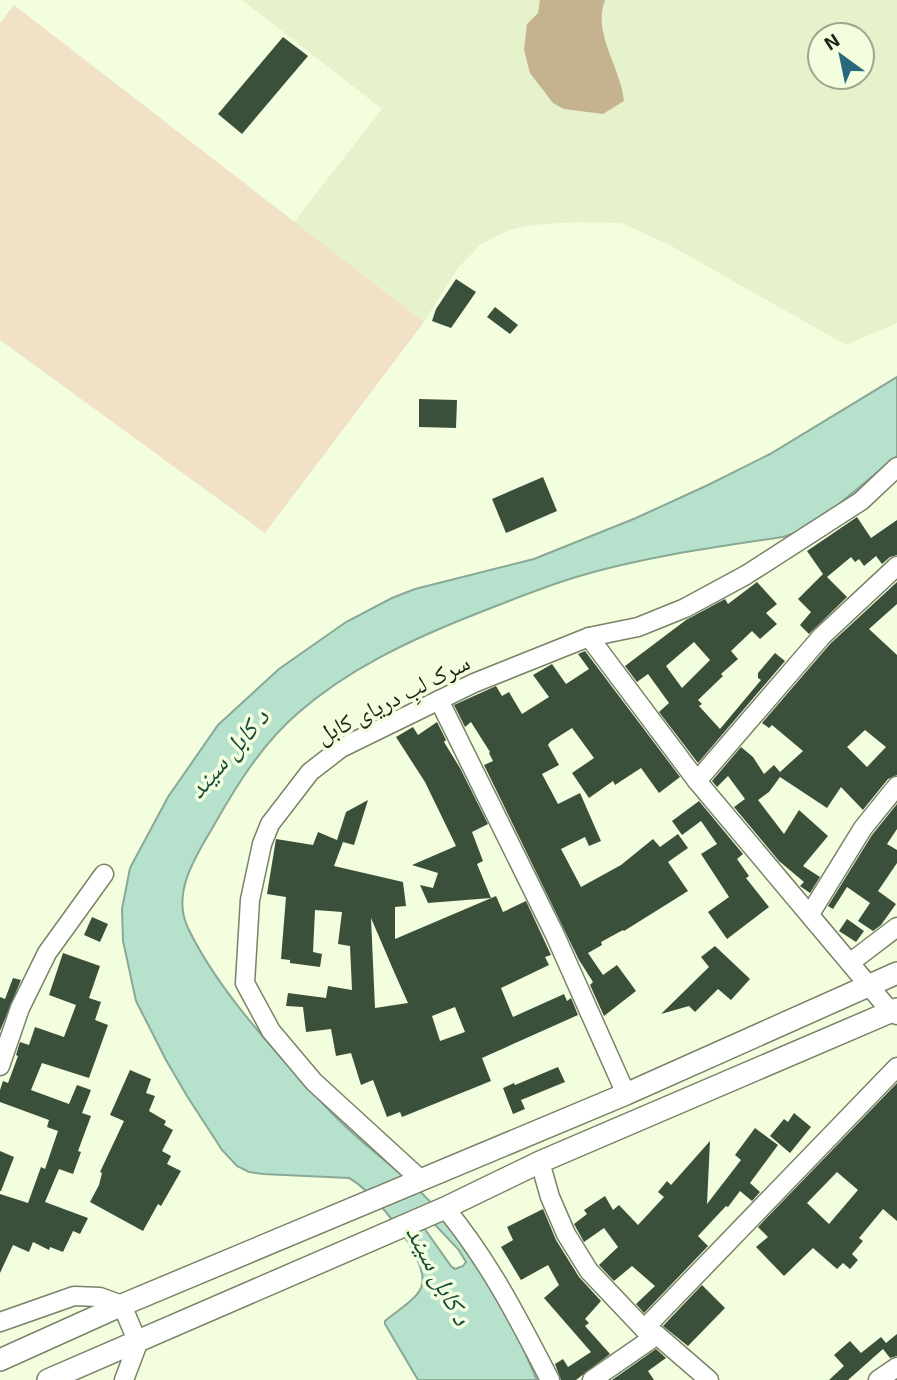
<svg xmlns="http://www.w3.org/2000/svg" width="897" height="1380" font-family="'Exo 2','Noto Naskh Arabic',sans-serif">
	<rect width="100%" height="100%" fill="#f3fede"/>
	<path fill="#e5f2cb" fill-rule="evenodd" d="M242,0H897V323L846,345L668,244L621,223L576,222L532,225L509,230L481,244L458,268L424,322L294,222L382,109ZM820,35H862V77H820Z"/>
	<path fill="#f1e2c7" d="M14,5L424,322L265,533L0,340V23Z"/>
	<path fill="#c5b28e" d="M540,0H605C592,33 621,68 624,101L603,114L564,109L553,103L530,73L524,50L527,24L538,13Z"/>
	<path fill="#b6e1cc" stroke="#89a896" stroke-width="2" fill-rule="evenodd" d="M897,377V456L821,519L804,530L783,537C714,547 643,557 576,577C540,588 504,603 468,617C408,641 347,670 298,713C262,744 236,786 213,827C196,856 171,893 188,928C215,984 260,1034 301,1080C315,1094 328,1111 343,1124C375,1155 414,1181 443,1216C461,1238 479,1264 494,1288C511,1316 523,1350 537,1380H418L385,1324V1321C395,1312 415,1301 421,1288C433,1261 372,1190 349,1178L263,1174L249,1172L237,1166L222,1150L187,1096L166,1060L136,1001L123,941L122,909L130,868L168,797L218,725L279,669L346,622L392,598L415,589L534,559L636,518L708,485L770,454ZM422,1211L458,1249L466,1262L463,1266L455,1269L451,1266L417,1218Z"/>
	<g fill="#3b503a" fill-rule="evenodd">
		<path d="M283,37L308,56L242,134L218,114Z"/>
		<path d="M456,279L476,292L451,328L432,321L436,309Z"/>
		<path d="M495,307L518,325L510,334L487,317Z"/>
		<path d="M419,399L457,400L456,428L419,427Z"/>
		<path d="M543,477L557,511L506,533L492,499Z"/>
		<path d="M857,517L871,538L897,520V555L890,557L882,564L876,556L864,566L859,559L855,562L851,557L827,577L847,597L809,634L800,625L811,612L798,599L823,574L807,551Z"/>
		<path d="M757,582L777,604L766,613L777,624L760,639L752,631L731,651L738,659L721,674L723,676L698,700L702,704L699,706L720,729L761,680L758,678V673L775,653L785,661L698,763L659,712L669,703L648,674L637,682L625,666L686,620L725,599L728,604ZM694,642L710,660L682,688L666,666Z"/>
		<path d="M897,582V604L869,629L897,655V775L888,779L862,811L863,810L841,787L827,808L780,777L769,792L758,800L784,834L799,810L828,836L803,866L820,877L810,893L800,886L804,882L779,861L734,807L745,799L728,776L717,787L712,781L741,747L753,757L764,774L774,765L780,772L803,751L772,725L769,728L762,723L830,644ZM865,730L886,747L867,767L847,747Z"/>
		<path d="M585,651L680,777L659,793L641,768L615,785L613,781L589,798L572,773L594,758L572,728L550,742L548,745L559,765L542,774L558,804L580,793L601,841L589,846L585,837L561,849L581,887L621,865L653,839L660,847L678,834L688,848L668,862L688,891L624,931L623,930L601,942L602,945L588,953L603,975L617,965L636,991L604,1016L590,985L593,982L579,960L484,765L493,761L489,753L490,752L471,722L465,727L454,705L496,686L502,696L509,692L522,714L549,697L533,675L552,664L566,684L589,669L578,654Z"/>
		<path d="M437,722L446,740L444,742L460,768L488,824L472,832L483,861L477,864L491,898L428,903L420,885L433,888L438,873L412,865L456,846L425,782L396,737L413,727L418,735Z"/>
		<path d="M368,800L354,845L343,842L334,866L403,882L406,906L395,907V939L496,896L503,912L526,901L551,955L545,957L549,965L501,988L513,1017L564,994L567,1001L571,998L578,1015L482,1058L491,1081L402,1117L400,1112L387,1117L373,1080L361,1085L351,1053L336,1056L331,1029L306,1032L303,1007L286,1006L288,993L326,998L328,986L352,990L350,946L338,944L342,912L315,910L313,952L322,954L320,967L290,963V960L281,959L286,897L267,894L276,839L313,845L318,832L337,840L346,812ZM371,918L395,974L408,1003L375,1008ZM455,1007L465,1032L440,1041L432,1016Z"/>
		<path d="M699,801L743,854L737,859L749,876L746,878L769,907L727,939L708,912L729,897L701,854L717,844L701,821L682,835L672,821Z"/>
		<path d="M897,804V829L887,844L897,850V863L878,891L896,904L881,925L873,931L858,921L870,903L847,887L833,909L828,906L872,835Z"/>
		<path d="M92,917L108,924L100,942L84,935Z"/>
		<path d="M847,919L864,931L856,942L839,931Z"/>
		<path d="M715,946L750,979L731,1000L718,989L695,1012L689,1006L661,1014L709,967L701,957Z"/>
		<path d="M63,953L100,966L89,998L101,1002L95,1020L108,1025L89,1078L42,1063L31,1090L69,1104L77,1085L91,1090L82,1113L91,1116L78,1151L81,1152L73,1174L59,1169L45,1202L88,1218L80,1234L73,1231L63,1252L50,1247L49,1250L33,1242L29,1252L13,1245L0,1273V1194L28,1203L41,1167L45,1169L58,1131L47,1127L49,1120L0,1102V1090L3,1081L8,1083L18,1056L16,1055L20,1042L29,1045L35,1027L64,1037L76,1005L49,995Z"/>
		<path d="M13,978L21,980L0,1031V997L5,999Z"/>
		<path d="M558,1067L565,1082L521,1100L525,1109L513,1114L503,1088L514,1083L515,1085Z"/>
		<path d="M130,1070L151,1079L146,1093L155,1096L149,1111L166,1121L164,1125L173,1130L162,1151L171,1156L167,1164L181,1171L161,1206L158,1204L143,1231L90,1202L99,1185L102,1173L100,1172L124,1121L110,1115Z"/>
		<path d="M897,1083V1221L883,1209L859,1238L863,1241L852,1254L858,1260L850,1269L843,1263L837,1269L813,1248L784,1276L756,1247L768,1237L758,1227ZM837,1172L858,1190L829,1224L807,1203Z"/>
		<path d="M794,1113L811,1127L790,1153L770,1136L784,1119L788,1122Z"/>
		<path d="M755,1128L778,1145L750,1183L760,1192L752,1201L740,1191L728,1207L726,1206L698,1236L708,1246L644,1313L636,1304L655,1286L632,1266L614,1281L599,1265L618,1247L604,1228L584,1242L574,1224L587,1214L584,1210L605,1196L613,1210L619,1205L638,1225L664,1197L658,1192L667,1181L671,1185L710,1141L707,1204L741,1160L735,1155Z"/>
		<path d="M0,1151L14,1157L1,1191H0Z"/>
		<path d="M543,1209L556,1240L579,1277L601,1301L585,1319L589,1323L585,1326L610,1354L576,1380H561L555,1364L563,1359L568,1367L591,1352L544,1298L559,1285L548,1265L521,1280L501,1247L513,1240L507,1227Z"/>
		<path d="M702,1285L725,1308L688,1346L663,1326Z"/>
		<path d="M897,1334V1356L890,1358L883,1349L848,1380H829L844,1366L834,1355L850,1341L861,1353L881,1337L886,1343Z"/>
		<path d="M656,1349L666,1358L648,1371L654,1380H612Z"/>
	</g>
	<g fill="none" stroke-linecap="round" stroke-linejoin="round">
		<defs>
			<g id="minor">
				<path d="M589,637L697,781L891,1012L897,1015"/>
				<path d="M439,700L555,935L626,1094"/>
				<path d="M697,781L822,636L897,566"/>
				<path d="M810,914L863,828L897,786"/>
				<path d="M851,962L897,927"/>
				<path d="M0,1066L20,1008L47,953L104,874"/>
				<path d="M540,1162L550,1197L566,1234L589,1271L644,1329L657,1335L709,1380"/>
				<path d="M420,1179L314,1082L271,1031L245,983L250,900L262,844L270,824L310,772L341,748L474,683L589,637L638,627L685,608L746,575L861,501L897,467"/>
				<path d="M445,1208C489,1261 519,1320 550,1380"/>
				<path d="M0,1322L74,1296L100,1297L122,1305L138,1343L124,1380"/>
				<path d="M644,1329L897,1067"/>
				<path d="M592,1380L657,1335"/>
				<path d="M878,1380L897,1367"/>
			</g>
			<g id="major">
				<path d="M0,1360L122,1305L626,1094L897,973"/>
				<path d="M48,1380L445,1208L540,1162L897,1009"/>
			</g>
		</defs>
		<use href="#minor" stroke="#798367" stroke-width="21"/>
		<use href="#major" stroke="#798367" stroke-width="24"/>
		<use href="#minor" stroke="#fff" stroke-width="18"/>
		<use href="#major" stroke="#fff" stroke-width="21"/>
	</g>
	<g text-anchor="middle" stroke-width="7" stroke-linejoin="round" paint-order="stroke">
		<g font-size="24" fill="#1f2317" stroke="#f3fede">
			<text transform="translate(393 699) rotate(-27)" y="8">سرک لبِ دریای کابل</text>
		</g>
		<g font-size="26" font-style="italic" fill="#184c38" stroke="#f3fede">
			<text transform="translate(228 753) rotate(-49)" y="9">د کابل سيند</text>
			<text transform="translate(439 1275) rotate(62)" y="9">د کابل سيند</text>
		</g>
	</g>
	<g transform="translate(841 56) rotate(327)"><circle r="33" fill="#f3fede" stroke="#9ea68e" stroke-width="2"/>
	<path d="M0-5L12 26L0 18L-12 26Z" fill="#29677d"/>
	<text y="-10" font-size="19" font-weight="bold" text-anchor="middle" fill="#1f2317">N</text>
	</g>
</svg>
